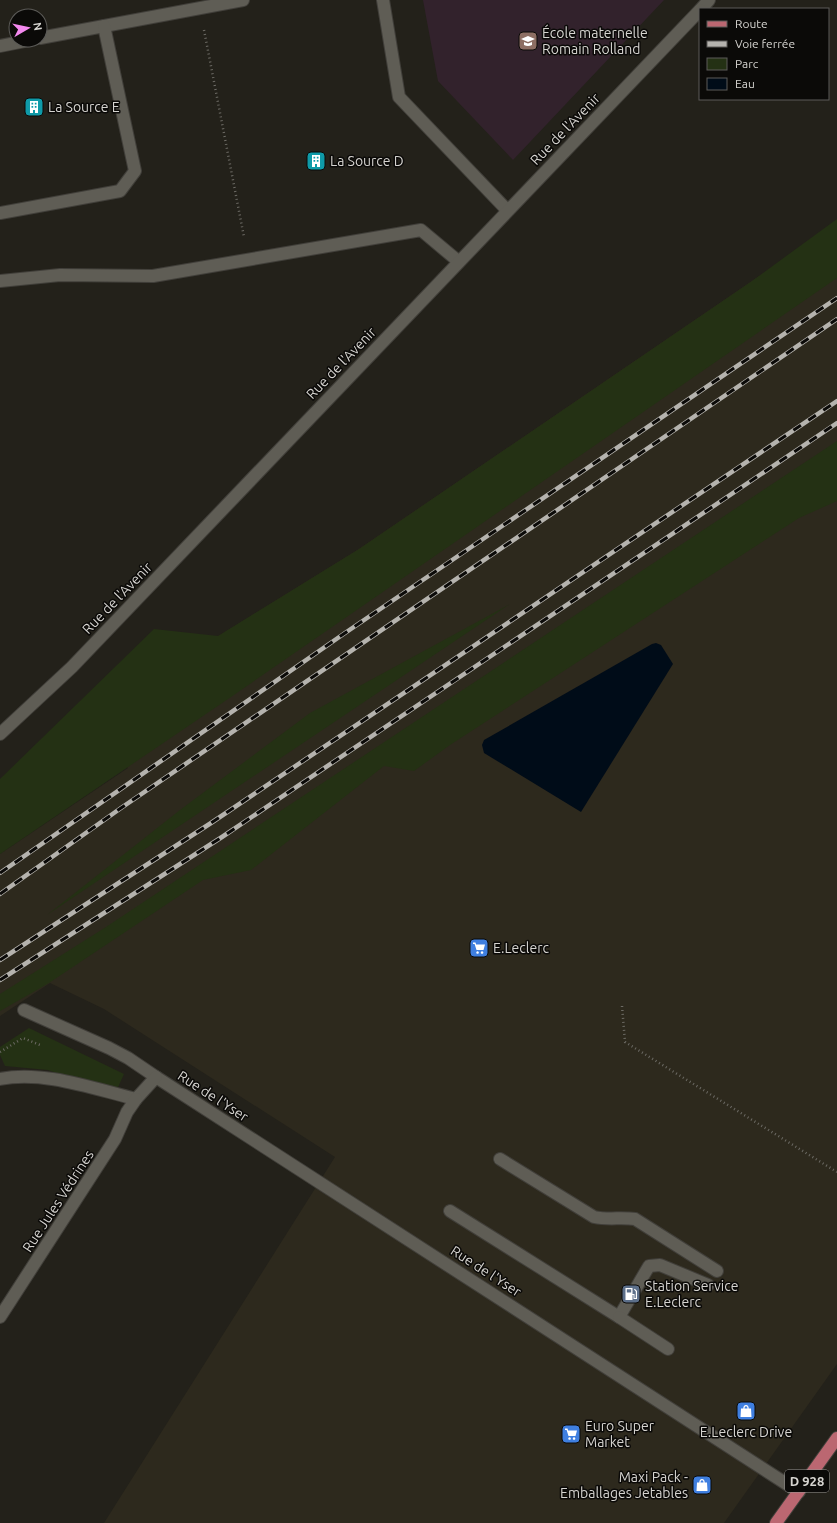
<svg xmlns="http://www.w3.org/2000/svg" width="837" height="1523" font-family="Ubuntu,sans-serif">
	<rect width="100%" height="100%" fill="#23211a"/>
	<path fill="#2d291d" d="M837,223V1364L724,1523H104L335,1157L104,1009L50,983L0,1016V854L128,768L88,717L359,549Z"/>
	<path fill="#32222c" d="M423,0H664L513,160L438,81Z"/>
	<g fill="#243114">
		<path d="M837,219V278L231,697L0,854V779L154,629L218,636L359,549L752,281Z"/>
		<path d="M837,441V501L799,518L450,745L414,771L384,766L251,870L203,880L49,983L0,1011V994L106,927Z"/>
		<path d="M510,604L47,915L180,810L310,713Z"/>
		<path d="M29,1028L124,1074L115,1094L48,1070L5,1066L0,1055V1047Z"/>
	</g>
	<path fill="#000c18" d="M656,643L661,645L673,664L581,812L484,753L482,745L484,740L652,644Z"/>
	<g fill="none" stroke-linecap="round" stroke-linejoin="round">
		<defs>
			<g id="minor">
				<path d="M383,0L399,97L507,210"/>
				<path d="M701,9L709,0"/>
				<path d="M40,38L243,0"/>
				<path d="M0,46L30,40"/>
				<path d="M0,213L120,191L135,171L104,26"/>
				<path d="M0,281L60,275L153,276L421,230L458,261"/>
				<path d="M0,734L72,667L700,10"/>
				<path d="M24,1010L109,1048L128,1058L156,1077L799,1492"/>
				<path d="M0,1079C43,1070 94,1089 136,1099L156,1077"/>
				<path d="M500,1159L594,1217C608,1220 621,1217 635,1219L717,1271"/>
				<path d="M450,1211L619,1317L649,1266L660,1265L708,1285"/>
				<path d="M0,1317L115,1139L127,1112L136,1099"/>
				<path d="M619,1317L668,1349"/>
			</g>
			<path id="major" d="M776,1523L837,1438"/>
		</defs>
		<use href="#minor" stroke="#413f3a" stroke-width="14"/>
		<use href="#major" stroke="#413f3a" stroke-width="14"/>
		<g stroke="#6c6a64" stroke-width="2.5" stroke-dasharray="1 3" stroke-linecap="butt">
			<path d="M204,30L244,237"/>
			<path d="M622,1006L625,1042L837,1172"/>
			<path d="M0,1052L23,1038L40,1045"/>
		</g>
		<use href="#minor" stroke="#5f5d55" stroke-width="12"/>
		<use href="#major" stroke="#bb6771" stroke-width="12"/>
		<defs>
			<g id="rail">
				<path d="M0,873L345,633L837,298"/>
				<path d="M0,894L121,808L837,319"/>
				<path d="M0,960L211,823L837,401"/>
				<path d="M0,980L222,837L837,423"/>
			</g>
		</defs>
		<use href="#rail" stroke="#b5b3ae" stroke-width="4.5"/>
		<use href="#rail" stroke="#0b0a08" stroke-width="3" stroke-dasharray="9" stroke-linecap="butt"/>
	</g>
	<defs>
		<symbol id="school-square" viewBox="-11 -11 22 22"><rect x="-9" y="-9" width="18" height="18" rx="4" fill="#8d6e63" stroke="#0b0a08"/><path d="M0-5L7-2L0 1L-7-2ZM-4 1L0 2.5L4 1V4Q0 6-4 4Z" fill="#fff"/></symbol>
		<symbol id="building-square" viewBox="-11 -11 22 22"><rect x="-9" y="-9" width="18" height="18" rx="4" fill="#0f9aa8" stroke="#0b0a08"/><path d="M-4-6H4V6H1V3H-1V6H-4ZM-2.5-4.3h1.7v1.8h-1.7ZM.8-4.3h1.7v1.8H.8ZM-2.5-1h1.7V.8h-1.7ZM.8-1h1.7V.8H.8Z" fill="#fff"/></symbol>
		<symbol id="supermarket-square" viewBox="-11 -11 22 22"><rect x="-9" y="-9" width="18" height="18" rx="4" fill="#3f7fe0" stroke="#0b0a08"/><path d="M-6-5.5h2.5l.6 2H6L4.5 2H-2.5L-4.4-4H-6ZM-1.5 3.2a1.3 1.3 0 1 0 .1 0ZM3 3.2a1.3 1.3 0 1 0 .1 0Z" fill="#fff"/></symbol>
		<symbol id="fuel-square" viewBox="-11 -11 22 22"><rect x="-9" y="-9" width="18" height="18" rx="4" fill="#5c6f8a" stroke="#0b0a08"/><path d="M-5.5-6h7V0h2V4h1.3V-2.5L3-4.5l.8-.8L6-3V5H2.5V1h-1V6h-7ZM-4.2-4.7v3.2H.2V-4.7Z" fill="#fff"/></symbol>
		<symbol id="shop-square" viewBox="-11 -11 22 22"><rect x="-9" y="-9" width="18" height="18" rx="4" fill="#3f7fe0" stroke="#0b0a08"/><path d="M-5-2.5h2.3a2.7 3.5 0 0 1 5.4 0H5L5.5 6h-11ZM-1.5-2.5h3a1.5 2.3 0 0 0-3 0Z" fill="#fff"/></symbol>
	</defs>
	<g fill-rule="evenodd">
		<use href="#school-square" x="517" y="30" width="22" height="22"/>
		<use href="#building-square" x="23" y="96" width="22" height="22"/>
		<use href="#building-square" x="305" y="150" width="22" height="22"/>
		<use href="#supermarket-square" x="468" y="937" width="22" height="22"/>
		<use href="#fuel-square" x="620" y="1283" width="22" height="22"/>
		<use href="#shop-square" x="735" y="1400" width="22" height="22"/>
		<use href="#supermarket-square" x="560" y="1423" width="22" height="22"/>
		<use href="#shop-square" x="691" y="1474" width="22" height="22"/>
	</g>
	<g text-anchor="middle" stroke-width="3" stroke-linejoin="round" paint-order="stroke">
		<rect fill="#0b0a08" stroke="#999794" stroke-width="1" x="785" y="1470" width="44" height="22" rx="3"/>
		<g font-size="13" font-weight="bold" fill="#d6d4d0">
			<text x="807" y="1486">D 928</text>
		</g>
		<g font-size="14" fill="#d6d4d0" stroke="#0b0a08" text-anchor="start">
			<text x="542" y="38">École maternelle<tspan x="542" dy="16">Romain Rolland</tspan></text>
			<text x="48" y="112">La Source E</text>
			<text x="330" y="166">La Source D</text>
			<text x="493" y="953">E.Leclerc</text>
			<text x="645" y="1291">Station Service<tspan x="645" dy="16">E.Leclerc</tspan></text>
			<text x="585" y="1431">Euro Super<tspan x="585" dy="16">Market</tspan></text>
			<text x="746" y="1437" text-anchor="middle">E.Leclerc Drive</text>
			<text x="688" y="1482" text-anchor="end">Maxi Pack -<tspan x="688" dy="16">Emballages Jetables</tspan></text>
		</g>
		<g font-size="14" fill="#d6d4d0" stroke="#0b0a08">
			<text transform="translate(565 129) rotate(-46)" y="5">Rue de l'Avenir</text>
			<text transform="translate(341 363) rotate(-46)" y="5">Rue de l'Avenir</text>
			<text transform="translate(117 598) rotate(-46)" y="5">Rue de l'Avenir</text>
			<text transform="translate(213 1096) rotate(33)" y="5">Rue de l'Yser</text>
			<text transform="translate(58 1201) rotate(-57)" y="5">Rue Jules Védrines</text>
			<text transform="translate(486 1271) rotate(33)" y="5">Rue de l'Yser</text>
		</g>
	</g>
	<rect x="699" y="8" width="130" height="92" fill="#0b0a08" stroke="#5c5b58"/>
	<rect x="707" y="21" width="20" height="6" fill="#bb6771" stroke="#5c5b58"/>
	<text x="735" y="28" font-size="12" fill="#d6d4d0">Route</text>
	<rect x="707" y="41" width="20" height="6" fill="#b5b3ae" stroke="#5c5b58"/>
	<text x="735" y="48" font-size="12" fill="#d6d4d0">Voie ferrée</text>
	<rect x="707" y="58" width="20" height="12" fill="#243114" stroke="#5c5b58"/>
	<text x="735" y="68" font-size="12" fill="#d6d4d0">Parc</text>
	<rect x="707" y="78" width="20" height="12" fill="#000c18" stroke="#5c5b58"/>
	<text x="735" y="88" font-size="12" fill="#d6d4d0">Eau</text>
	<g transform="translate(28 28) rotate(81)"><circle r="19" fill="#0b0a08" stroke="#5c5b58"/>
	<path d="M0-3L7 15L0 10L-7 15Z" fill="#f489ef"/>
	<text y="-6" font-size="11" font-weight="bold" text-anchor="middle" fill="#d6d4d0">N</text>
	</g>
</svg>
